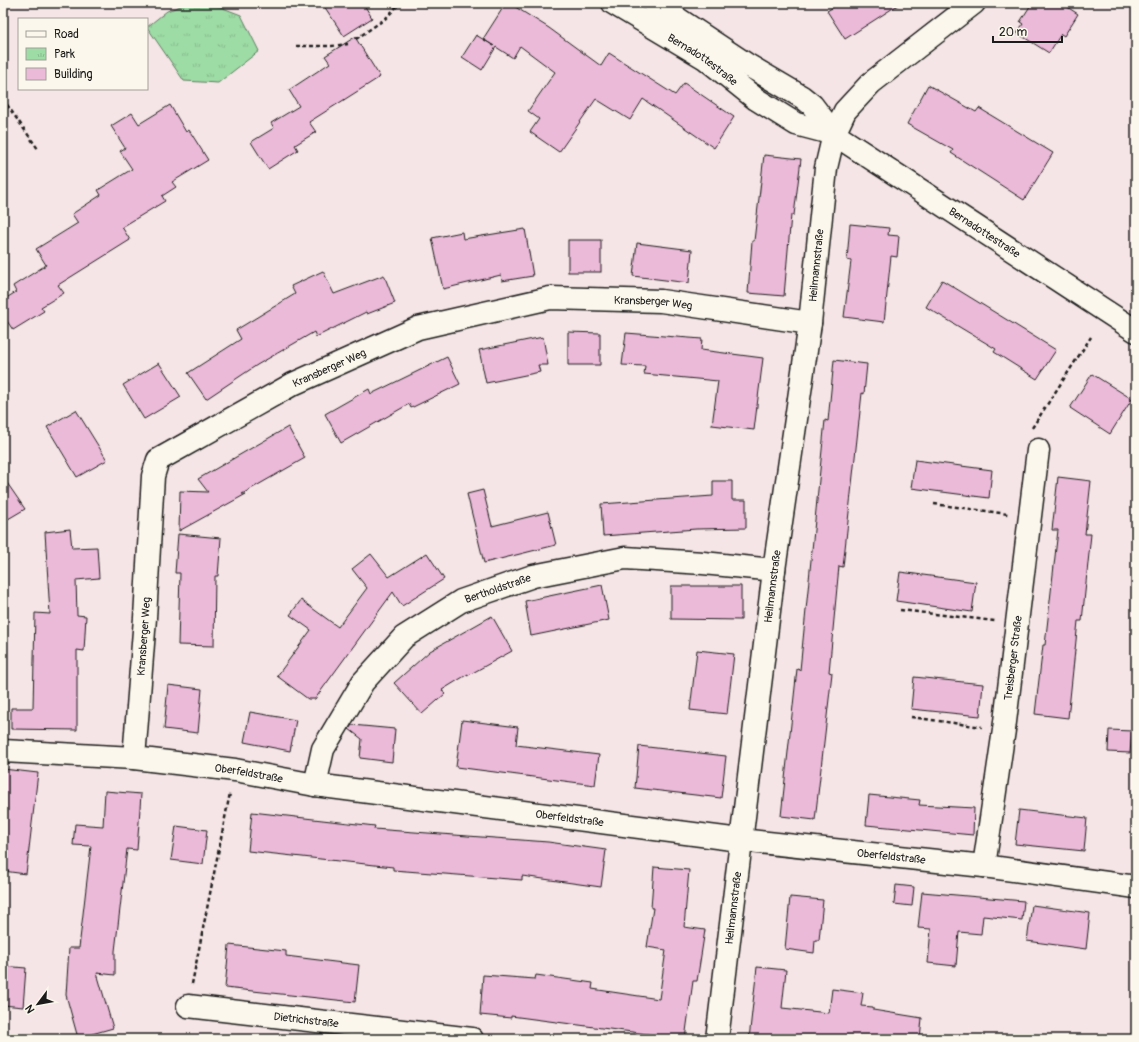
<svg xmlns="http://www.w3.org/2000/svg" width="1139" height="1042" font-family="Pangolin,sans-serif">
	<defs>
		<pattern id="park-tufts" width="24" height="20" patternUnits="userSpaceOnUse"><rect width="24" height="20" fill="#9ddca5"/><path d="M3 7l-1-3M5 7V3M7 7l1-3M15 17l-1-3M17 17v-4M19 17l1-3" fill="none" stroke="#87bc8d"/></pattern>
	</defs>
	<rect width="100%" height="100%" fill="#f6e5e6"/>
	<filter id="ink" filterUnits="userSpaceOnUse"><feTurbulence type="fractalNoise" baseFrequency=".025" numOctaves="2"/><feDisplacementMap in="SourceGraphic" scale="8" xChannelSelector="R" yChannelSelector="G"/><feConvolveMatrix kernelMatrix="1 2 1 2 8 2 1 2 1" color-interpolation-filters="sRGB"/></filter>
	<g filter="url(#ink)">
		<path fill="url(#park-tufts)" stroke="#5c7c60" d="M189,3H210L241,15L259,51L218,83L184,81L147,27L167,11Z"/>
		<g fill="#ebbad9" stroke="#1c1c1c">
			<path d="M322,3H363L372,18L344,36Z"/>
			<path d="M506,3H509L549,28L601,66L609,53L675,95L684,83L734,117L714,148L643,99L630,120L596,99L559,152L530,132L539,119L528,111L555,72L520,46L513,58L496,47L482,70L462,57L476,35L494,46L483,39Z"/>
			<path d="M840,3H901L845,39L827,11Z"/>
			<path d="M1032,3H1061L1078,14L1064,36L1061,34L1049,53L1017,33L1023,24L1020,22Z"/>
			<path d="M355,37L380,77L309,122L316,132L295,145L298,150L268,169L251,142L274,128L271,123L299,106L289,90L330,63L325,56Z"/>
			<path d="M928,85L976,112L979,108L1053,153L1024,200L951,153L953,150L907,124Z"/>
			<path d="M170,105L186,132L189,130L208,160L172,182L176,187L162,196L165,201L122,227L130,240L58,285L64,293L41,307L44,311L13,330L3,315V300L16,292L13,286L46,265L36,249L78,223L72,214L101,195L98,190L132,169L120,151L125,148L111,126L132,113L139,124Z"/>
			<path d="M764,155L801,159L794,215H791L784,296L748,293L752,241H754Z"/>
			<path d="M850,224L889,228L888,235L899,236L897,257L891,256L884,322L844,317L851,261L847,260Z"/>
			<path d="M525,229L533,276L502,281L501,275L443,289L432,238L462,232L463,239Z"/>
			<rect x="568" y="240" width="33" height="32"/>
			<path d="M637,243L692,250L689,283L633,276Z"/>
			<path d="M323,271L334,294L384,275L395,303L367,314L366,312L316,337L314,332L257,365L206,399L188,373L241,339L236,330L295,294L291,286Z"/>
			<path d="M942,280L1056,350L1037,379L994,352L996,349L926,307Z"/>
			<path d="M568,332L600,333V365H568Z"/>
			<path d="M626,333L702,339L701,350L763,358L754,430L712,425L718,381L644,374L645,366L622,365Z"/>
			<path d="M543,337L548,365H538L540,372L486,383L479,350Z"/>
			<path d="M447,357L460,384L411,408L409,404L341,443L325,414L369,389L371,394Z"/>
			<path d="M834,360L867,364L864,394L862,393L843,567L839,566L829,672L832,673L815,820L781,816L797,669L800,670L825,420L828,421Z"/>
			<path d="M159,363L181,397L144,419L123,385Z"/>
			<path d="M1092,374L1132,399L1110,434L1070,408Z"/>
			<path d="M76,410L107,460L77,477L47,427Z"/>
			<path d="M288,427L305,458L242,494H246L179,531L180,491L208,492L198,479Z"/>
			<path d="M915,460L992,470L989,498L911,488Z"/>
			<path d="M3,477L25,509L3,522Z"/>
			<path d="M1058,477L1091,481L1085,534H1091L1082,621H1078L1068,718L1035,714L1043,645H1045L1058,530H1052Z"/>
			<path d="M713,481H732V500H746V528L696,529L603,536L601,504L713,496Z"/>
			<path d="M483,490L492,526L548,512L556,545L484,563L467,494Z"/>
			<path d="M70,529L72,548L97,547L99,578L76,580L77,615L86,616L84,651L77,650V730L11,729V708H33L35,613L50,614L45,532Z"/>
			<path d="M178,534L221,538L218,576H215L214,646L178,645L180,573H175Z"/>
			<path d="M427,553L444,579L402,606L393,592L315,699H308L277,676L311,630L290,615L301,600L338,627L367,588L352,569L371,554L389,577Z"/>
			<path d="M900,572L976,582L972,612L896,601Z"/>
			<path d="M602,585L609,620L531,636L525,601Z"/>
			<path d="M671,586H741V620L671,619Z"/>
			<path d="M492,616L512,651L467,676L468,674L442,690L445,694L422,714L394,683L430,651Z"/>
			<path d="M697,650L734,654L727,714L690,710Z"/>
			<path d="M914,677L983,684L980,716L911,709Z"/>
			<path d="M168,685L202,689L198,733L164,729Z"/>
			<path d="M250,712L296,720L290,751L244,742Z"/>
			<path d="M462,720L518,727L516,745L599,755L595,785L456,767Z"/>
			<path d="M352,725L395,729L392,762L360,758L362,739L349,729Z"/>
			<path d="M1109,730L1132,731L1130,753L1108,752Z"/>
			<path d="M639,746L726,756L721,798L635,788Z"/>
			<path d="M3,769L38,773L26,874L3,871Z"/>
			<path d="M105,791L141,794L137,850L127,849L115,951V975L97,973L113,1028L78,1038L66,995L69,948H79L91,846L73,845L75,824L103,826Z"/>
			<path d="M869,795L920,800L919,805L974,808L973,835L866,825Z"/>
			<path d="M1019,810L1087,818L1084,851L1015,844Z"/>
			<path d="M252,812L375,826L374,829L548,842L606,850L601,887L522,876V880L393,870V867L248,851Z"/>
			<path d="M176,826L207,830L203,864L171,860Z"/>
			<path d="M654,867L689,870L684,927L705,930L697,981H693L685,1039L511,1016V1018L480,1015L483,975L535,979L536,975L593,983L592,989L659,999L666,950L647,947L653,908H651Z"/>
			<path d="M896,885L914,887L912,906L894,904Z"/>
			<path d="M922,892L1024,901L1022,920L983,916L981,934L959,932L956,966L928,963L931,929L918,928Z"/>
			<path d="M790,897L823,900L819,940H815L814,953L785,949Z"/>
			<path d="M1032,905L1090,913L1086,949L1027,941Z"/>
			<path d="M229,945L286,951V956L359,965L355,1002L225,988Z"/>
			<path d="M3,966L26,968L23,1007L3,1005Z"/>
			<path d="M757,967L786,970L782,1008L829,1013L832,989L863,993L861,1006L873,1007V1010L922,1018L920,1039H749Z"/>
		</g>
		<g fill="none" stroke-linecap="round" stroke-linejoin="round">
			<defs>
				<g id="minor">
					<path id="s1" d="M3,751L134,758L235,770L315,785L740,840L984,866L1136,887"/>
					<path id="s2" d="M134,758L145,618L153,476L158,460L293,384L418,328L550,298L661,301L810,323"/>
					<path id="s3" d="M315,785L323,749L363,682L404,637L461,601L533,576L625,558L703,563L774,570"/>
					<path id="s4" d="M984,866L1004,730L1038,450"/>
					<path id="s5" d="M188,1006L472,1039"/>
					<path id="s6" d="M717,1039L774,570L810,323L826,168L834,134L845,111L871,83L974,3"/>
				</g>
				<g id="tertiary">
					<path id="s7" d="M613,3L705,58L756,99L796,124L834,134L1136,331"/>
					<path d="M654,3L746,64L802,97L812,105L834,134"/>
				</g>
			</defs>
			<use href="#minor" stroke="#1c1c1c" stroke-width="25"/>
			<use href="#tertiary" stroke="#1c1c1c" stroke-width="25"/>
			<g stroke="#1c1c1c" stroke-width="2.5" stroke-dasharray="4 3" stroke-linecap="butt">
				<path d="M356,39L385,19L400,3"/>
				<path d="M296,46H332L348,44"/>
				<path d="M3,99L38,149"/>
				<path d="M1032,428L1091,337"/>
				<path d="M934,504L1008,514"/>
				<path d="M900,610L995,621"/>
				<path d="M911,717L982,727"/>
				<path d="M192,984L230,793"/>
			</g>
			<use href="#minor" stroke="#fbf7ec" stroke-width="22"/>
			<use href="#tertiary" stroke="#fbf7ec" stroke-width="22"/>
		</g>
	</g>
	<g text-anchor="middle" stroke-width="3" stroke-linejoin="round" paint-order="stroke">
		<g font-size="11" fill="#1c1c1c" stroke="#fbf7ec">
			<text dy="4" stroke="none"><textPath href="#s7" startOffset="106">Bernadottestraße</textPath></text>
			<text dy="4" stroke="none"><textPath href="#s7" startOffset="439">Bernadottestraße</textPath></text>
			<text dy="4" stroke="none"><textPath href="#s6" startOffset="780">Heilmannstraße</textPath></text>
			<text dy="4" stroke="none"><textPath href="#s2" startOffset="830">Kransberger Weg</textPath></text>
			<text dy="4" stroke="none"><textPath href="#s2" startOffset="494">Kransberger Weg</textPath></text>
			<text dy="4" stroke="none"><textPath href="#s6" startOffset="456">Heilmannstraße</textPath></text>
			<text dy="4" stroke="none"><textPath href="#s3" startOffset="282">Bertholdstraße</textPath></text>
			<text dy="4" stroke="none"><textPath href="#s2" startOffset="122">Kransberger Weg</textPath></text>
			<text dy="4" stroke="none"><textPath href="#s4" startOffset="210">Treisberger Straße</textPath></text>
			<text dy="4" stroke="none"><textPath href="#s1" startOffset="247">Oberfeldstraße</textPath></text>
			<text dy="4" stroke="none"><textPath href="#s1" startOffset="571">Oberfeldstraße</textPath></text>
			<text dy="4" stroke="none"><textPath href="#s1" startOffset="895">Oberfeldstraße</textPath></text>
			<text dy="4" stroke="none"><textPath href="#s6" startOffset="132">Heilmannstraße</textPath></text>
			<text dy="4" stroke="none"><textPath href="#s5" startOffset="119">Dietrichstraße</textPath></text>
		</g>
	</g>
	<rect width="1139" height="1042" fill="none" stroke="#fbf7ec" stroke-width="16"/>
	<rect x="8" y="8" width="1123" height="1026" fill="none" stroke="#1c1c1c" stroke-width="1.5" filter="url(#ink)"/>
	<rect x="18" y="18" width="130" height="72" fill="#fbf7ec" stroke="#a29f99"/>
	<rect x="26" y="31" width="20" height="6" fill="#fbf7ec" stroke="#a29f99"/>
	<text x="54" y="38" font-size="12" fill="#1c1c1c">Road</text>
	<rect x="26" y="48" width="20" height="12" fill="url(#park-tufts)" stroke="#a29f99"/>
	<text x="54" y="58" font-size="12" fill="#1c1c1c">Park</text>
	<rect x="26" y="68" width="20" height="12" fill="#ebbad9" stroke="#a29f99"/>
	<text x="54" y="78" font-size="12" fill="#1c1c1c">Building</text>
	<g transform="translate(38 1004) rotate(238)" stroke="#fbf7ec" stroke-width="3" paint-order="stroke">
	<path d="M0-3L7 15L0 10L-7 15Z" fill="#1c1c1c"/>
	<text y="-6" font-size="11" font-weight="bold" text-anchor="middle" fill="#1c1c1c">N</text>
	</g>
	<path d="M993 36v6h69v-6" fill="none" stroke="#1c1c1c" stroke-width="2"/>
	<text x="999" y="36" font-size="12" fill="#1c1c1c" stroke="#fbf7ec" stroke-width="3" paint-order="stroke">20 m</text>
</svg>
